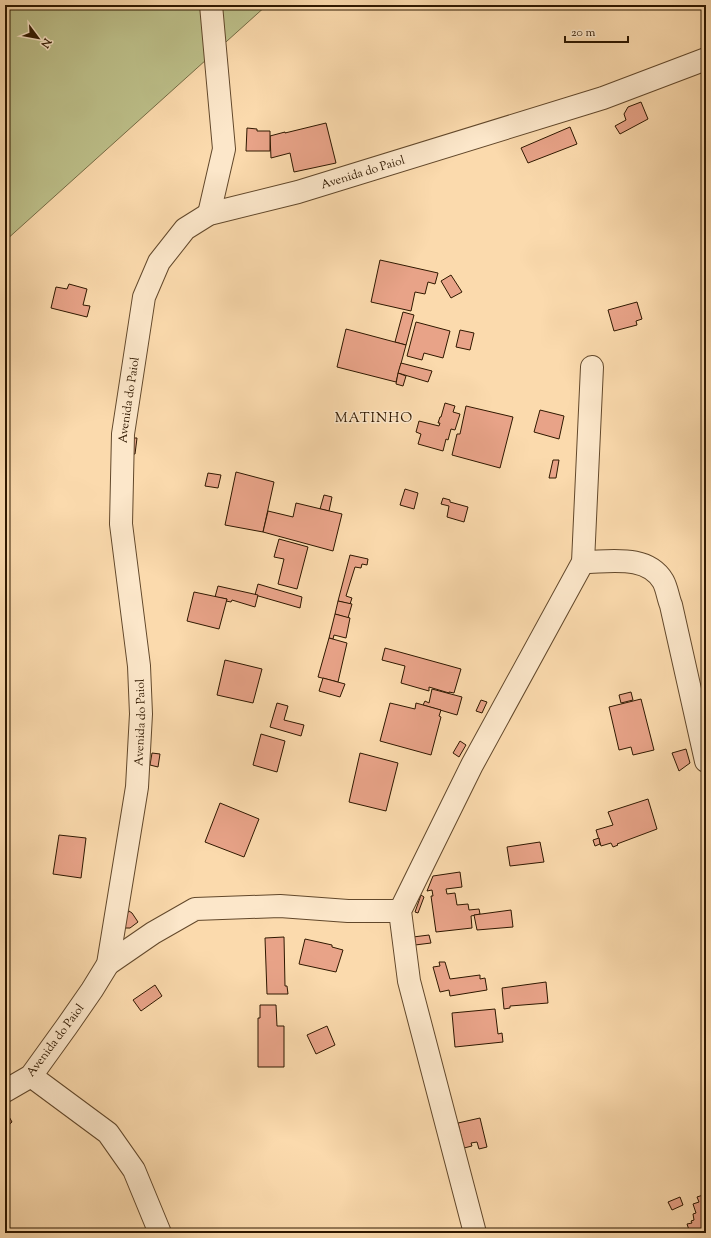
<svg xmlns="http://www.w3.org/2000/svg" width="711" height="1238" font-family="'Sorts Mill Goudy',serif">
	<rect width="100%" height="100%" fill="#fbdaad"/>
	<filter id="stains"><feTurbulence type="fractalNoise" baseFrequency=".005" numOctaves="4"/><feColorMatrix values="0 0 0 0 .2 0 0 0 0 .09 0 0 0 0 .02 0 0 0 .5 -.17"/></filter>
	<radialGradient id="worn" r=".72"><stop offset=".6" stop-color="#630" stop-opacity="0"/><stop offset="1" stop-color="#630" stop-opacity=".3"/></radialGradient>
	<path fill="#bdc08a" stroke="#766c45" d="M5,5H267L5,241Z"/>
	<g fill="#e8a388" stroke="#2f1800">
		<path d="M641,102L648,119L620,134L615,126L626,120L624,114L628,107Z"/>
		<path d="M326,123L336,163L294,172L290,153L271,158L270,136L285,132V133Z"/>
		<path d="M570,127L577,144L528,163L521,148Z"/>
		<path d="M247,128L257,129V131H270V151H246Z"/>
		<path d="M380,260L438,273L435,284L428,282L425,294L415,292L411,311L371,302Z"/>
		<path d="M451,275L462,292L451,298L441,281Z"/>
		<path d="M69,284L87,289L83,305L90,306L87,317L51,308L56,287L67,289Z"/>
		<path d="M637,302L642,319L636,321L637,325L614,331L608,310Z"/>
		<path d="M403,312L414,315L406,345L395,342Z"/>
		<path d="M416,322L450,331L443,358L424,353L422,360L407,356Z"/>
		<path d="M346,329L406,345L396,382L337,367Z"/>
		<path d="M460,330L474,333L470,350L456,347Z"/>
		<path d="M401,363L432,371L428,382L398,373Z"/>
		<path d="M398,373L406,376L403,386L396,384Z"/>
		<path d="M445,403L455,406L453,412L460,414L455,430L451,429L448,440L446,439L443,451L418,444L421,434L416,432L419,421L439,426L440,423H438L440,417H441Z"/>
		<path d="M466,406L513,417L500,468L452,455L457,434H460Z"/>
		<path d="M540,410L564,416L559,439L534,432Z"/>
		<path d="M131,438H137L135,454H129Z"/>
		<path d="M553,460H559L556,478H549Z"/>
		<path d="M236,472L274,482L263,532L225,525Z"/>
		<path d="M208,473L221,475L218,488L205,486Z"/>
		<path d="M405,489L418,493L414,509L400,505Z"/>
		<path d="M324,495L332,497L329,511L320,509Z"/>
		<path d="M443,498L450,500V502L468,507L464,522L447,517L449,506L441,504Z"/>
		<path d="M296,503L342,514L333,551L263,532L268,511L293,517Z"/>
		<path d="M279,539L308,547L297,589L278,584L284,559L274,557Z"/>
		<path d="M350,555L368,559L367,565L362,564L361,568L355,567L346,596L352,598L350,604L338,601Z"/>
		<path d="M258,584L302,597L300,608L255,595Z"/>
		<path d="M218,586L258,595L255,607L232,600L231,602L226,601L227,599L215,597Z"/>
		<path d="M194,592L227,599L219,629L187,621Z"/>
		<path d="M338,601L352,604L348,618L335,614Z"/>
		<path d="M335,614L350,618L346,638L334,635L333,639L329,638Z"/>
		<path d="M329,638L347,643L338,682L318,677Z"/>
		<path d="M385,648L461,669L454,693L449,692V693L429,687V691L401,683L405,666L382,660Z"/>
		<path d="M225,660L262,669L253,703L217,695Z"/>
		<path d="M323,678L345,684L340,697L319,691Z"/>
		<path d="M432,689L462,697L457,715L423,705L425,701L429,703Z"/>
		<path d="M631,692L633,700L621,703L619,695Z"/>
		<path d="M641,699L654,750L633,755L631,747L619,750L609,707Z"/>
		<path d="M481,700L487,702L482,713L476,711Z"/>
		<path d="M277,703L288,706L284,720L304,725L301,736L270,727Z"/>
		<path d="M390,703L415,709L416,703L441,710L439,716L441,717L431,755L380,741Z"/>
		<path d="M261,734L285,741L277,772L253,765Z"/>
		<path d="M460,741L466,745L459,757L453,753Z"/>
		<path d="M686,749L690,763L679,771L672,753Z"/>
		<path d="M152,753L160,754L158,767L150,765Z"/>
		<path d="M360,753L398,763L386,811L349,802Z"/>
		<path d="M648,799L657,829L617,844L618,845L613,847L611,843L601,846L596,830L613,825L608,812Z"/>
		<path d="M220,803L259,819L244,857L205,842Z"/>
		<path d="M59,835L86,838L81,878L53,874Z"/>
		<path d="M599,838L600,844L595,846L593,840Z"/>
		<path d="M540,842L544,862L510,866L507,847Z"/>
		<path d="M460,872L462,887L446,889L447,894L455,893L457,905L468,904L469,910L479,909L480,914L471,916L472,928L436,932L431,896H433L432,890L427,891L433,876Z"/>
		<path d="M421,895L424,897L418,913L415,912Z"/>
		<path d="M511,910L513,927L477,930L474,915Z"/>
		<path d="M129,911L132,913L138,922L130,928H124L126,915Z"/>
		<path d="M429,935L431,943L415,945L413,937Z"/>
		<path d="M284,937L285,986H287L288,994H267L265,938Z"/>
		<path d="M305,939L332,945V947L343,950L336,972L299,964Z"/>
		<path d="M439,962H445L450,979L480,975V979L485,978L487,990L450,996L449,990L440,992L433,967L440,966Z"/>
		<path d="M546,982L548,1003L510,1006V1008L504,1009L502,988Z"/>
		<path d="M155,985L162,996L141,1011L133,1000Z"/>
		<path d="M260,1005H276L277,1026H284V1067H258V1018H260Z"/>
		<path d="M495,1009L498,1034L502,1033L503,1042L455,1047L452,1013Z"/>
		<path d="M327,1026L335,1045L316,1054L307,1035Z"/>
		<path d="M7,1113L12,1122L5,1128V1114Z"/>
		<path d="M480,1118L487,1147L479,1149L477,1142L471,1143L472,1146L464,1148L458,1123Z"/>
		<path d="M706,1194V1233H690L687,1224L692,1223L691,1221L694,1220L693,1214L696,1213L693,1204L699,1202L697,1197Z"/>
		<path d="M680,1197L683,1205L672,1210L668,1202Z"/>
	</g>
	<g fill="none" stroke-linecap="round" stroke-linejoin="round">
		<defs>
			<g id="minor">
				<path d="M209,214L224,149L211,5"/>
				<path d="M583,562C610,562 647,554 663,581C667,588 668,598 671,605L706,761"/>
				<path d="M108,964L153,933L195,909L280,906L348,911H400"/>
				<path d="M31,1076L108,1133L134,1170L160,1233"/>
				<path id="s1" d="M5,1091L31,1076L67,1026L92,990L108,964L137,787L141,714L139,666L121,524L123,434L144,297L159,262L185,229L209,214L298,192L603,98L706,59"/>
				<path d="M475,1233L409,981L400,911L472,765L583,562L592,367"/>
			</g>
		</defs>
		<use href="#minor" stroke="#62482b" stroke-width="24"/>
		<use href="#minor" stroke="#fce7ca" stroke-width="22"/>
	</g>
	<g text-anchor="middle" stroke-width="3" stroke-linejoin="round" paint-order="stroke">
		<g font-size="12" fill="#2f1800" stroke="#fce7ca">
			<text dy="4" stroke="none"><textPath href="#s1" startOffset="1106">Avenida do Paiol</textPath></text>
			<text dy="4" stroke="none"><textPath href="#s1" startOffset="734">Avenida do Paiol</textPath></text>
			<text dy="4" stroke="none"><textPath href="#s1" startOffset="410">Avenida do Paiol</textPath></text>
			<text transform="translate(55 1040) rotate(-53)" y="4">Avenida do Paiol</text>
		</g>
		<g font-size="14" letter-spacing="1" fill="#2f1800" stroke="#fce7ca">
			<text x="374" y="422">MATINHO</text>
		</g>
	</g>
	<rect width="711" height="1238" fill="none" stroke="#fbdaad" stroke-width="20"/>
	<rect x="6" y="6" width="699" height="1226" fill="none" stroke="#2f1800" stroke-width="2"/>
	<rect x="10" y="10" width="691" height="1218" fill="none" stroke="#2f1800"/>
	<g transform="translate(38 38) rotate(122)" stroke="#fce7ca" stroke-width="3" paint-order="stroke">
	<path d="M0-3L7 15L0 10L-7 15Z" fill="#2f1800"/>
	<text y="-6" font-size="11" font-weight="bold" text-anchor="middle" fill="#2f1800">N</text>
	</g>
	<path d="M565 36v6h63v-6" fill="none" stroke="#2f1800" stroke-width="2"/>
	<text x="571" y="36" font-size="12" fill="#2f1800" stroke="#fce7ca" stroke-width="3" paint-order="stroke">20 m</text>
	<rect width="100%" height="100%" filter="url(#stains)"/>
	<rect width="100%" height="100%" fill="url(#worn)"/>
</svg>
